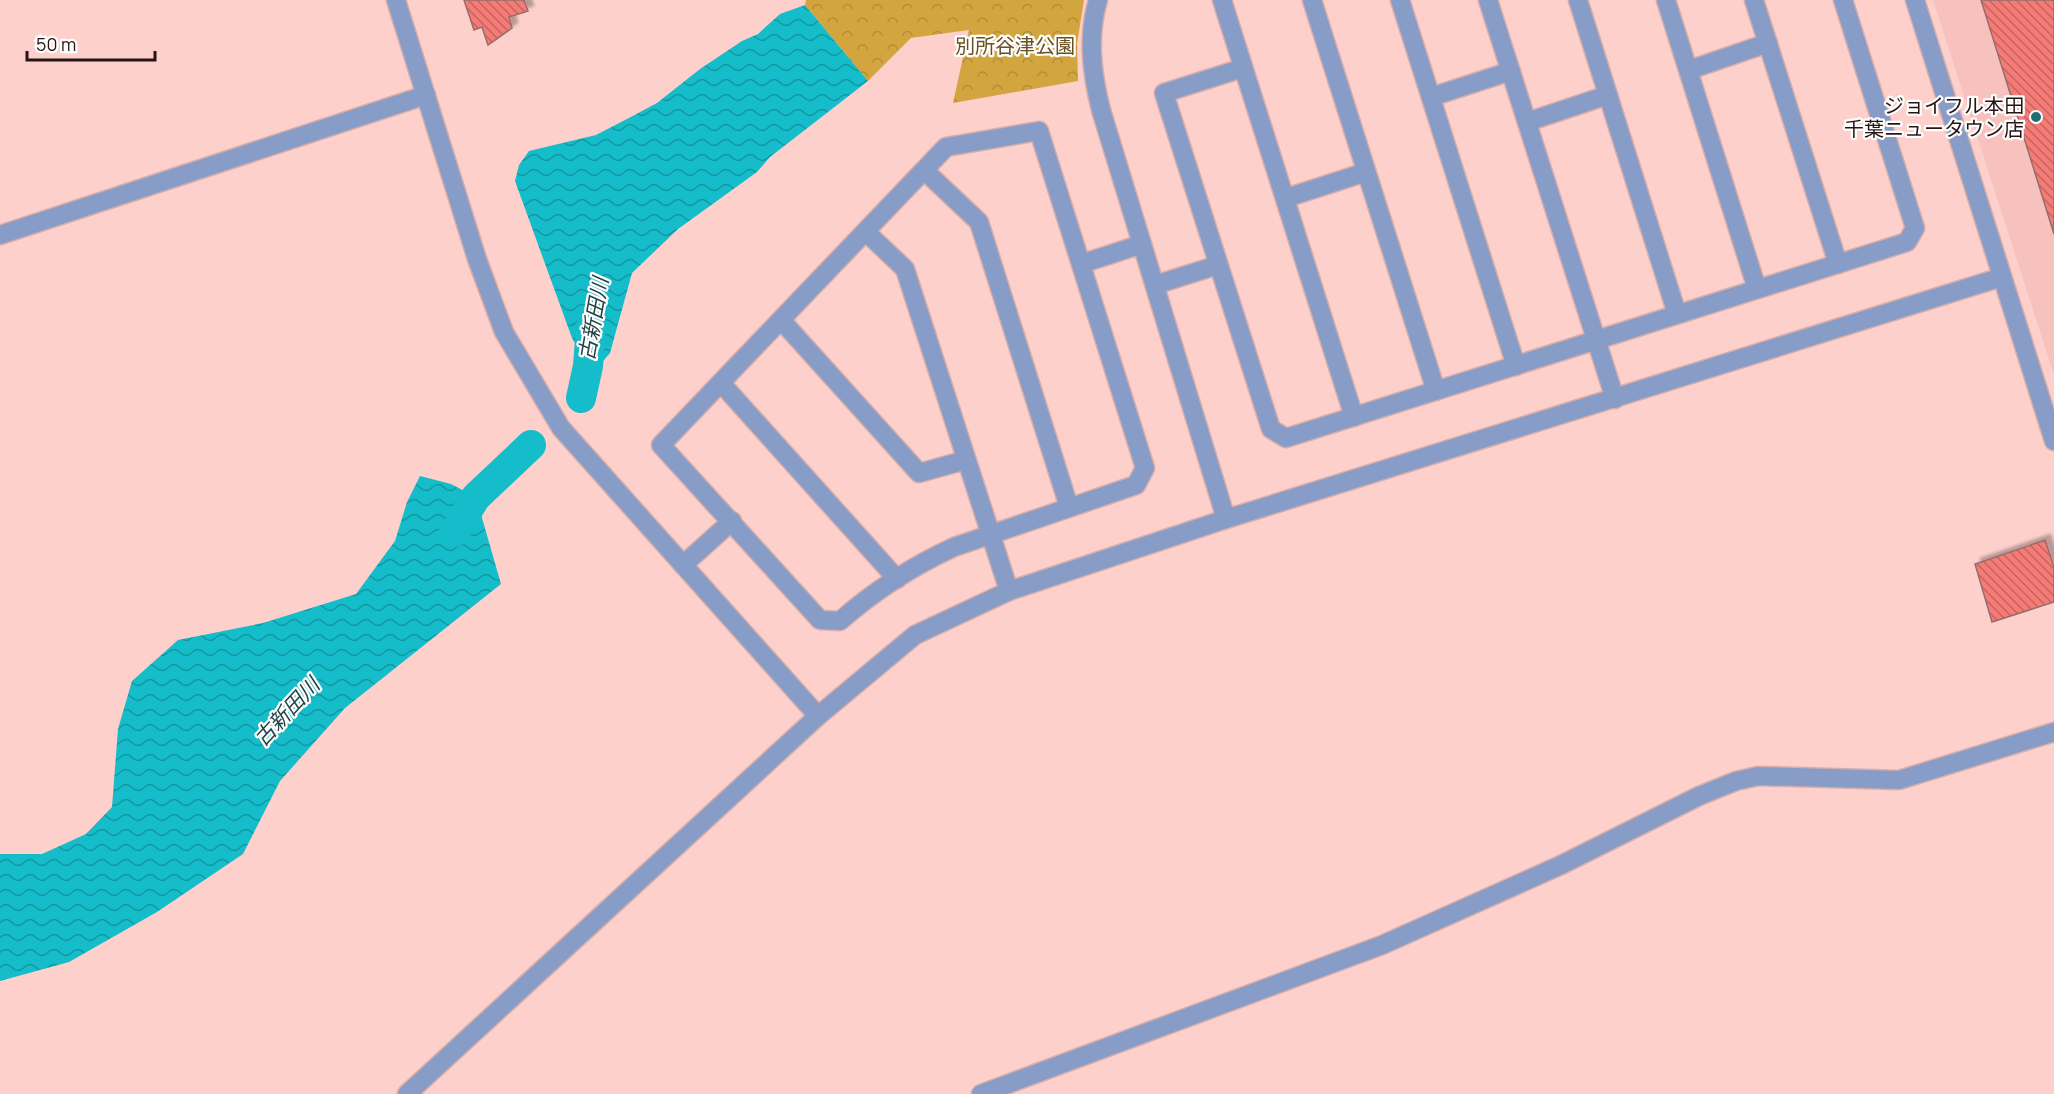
<svg xmlns="http://www.w3.org/2000/svg" width="2054" height="1094" font-family="Manrope,'Noto Sans JP',sans-serif">
	<defs>
		<pattern id="park-crowns" width="20" height="18" patternUnits="userSpaceOnUse" patternTransform="scale(1.5)"><rect width="20" height="18" fill="#d3a53f"/><path d="M2 6a3 3 0 1 1 6 0M12 15a3 3 0 1 1 6 0" fill="none" stroke="#b58d36"/></pattern>
		<pattern id="water-waves" width="16" height="10" patternUnits="userSpaceOnUse" patternTransform="scale(1.5)"><rect width="16" height="10" fill="#15bcc9"/><path d="M0 5q4-4 8 0t8 0" fill="none" stroke="#1398a2"/></pattern>
		<pattern id="building-back-hatch" width="6" height="6" patternUnits="userSpaceOnUse" patternTransform="scale(1.5)"><rect width="6" height="6" fill="#f57b76"/><path d="M-1 5l2 2M0 0l6 6M5-1l2 2" fill="none" stroke="#c66460"/></pattern>
		<filter id="shadow"><feDropShadow dx="5.5" dy="-5.5" stdDeviation="1.5" flood-color="#0004"/></filter>
	</defs>
	<rect width="100%" height="100%" fill="#fdd0cc"/>
	<path fill="#f7c2be" d="M1933,0H2054V375Z"/>
	<path fill="url(#park-crowns)" d="M806,0H1084L1077,44L1078,81L953,103L969,30L911,38L868,81L805,5Z"/>
	<g fill="url(#water-waves)">
		<path d="M805,5L868,81L770,157L757,172L678,229L632,273L610,353L599,366H588L572,338L515,181L519,165L529,151L596,135L627,119L657,103L700,69L742,41L758,34L780,14Z"/>
		<path d="M420,476L451,484L476,497L501,584L345,708L280,781L243,854L157,912L69,962L0,981V854H42L86,834L112,807L118,729L132,681L178,640L263,623L356,594L395,541L407,502Z"/>
	</g>
	<g fill="none" stroke-linecap="round" stroke-linejoin="round">
		<g stroke="#15bcc9" stroke-width="30">
			<path d="M581,398L588,366L591,327"/>
			<path d="M454,532L476,497L531,445"/>
		</g>
	</g>
	<g fill="url(#building-back-hatch)" stroke="#966e6b" stroke-width="1.5" filter="url(#shadow)">
		<path d="M464,0H524L528,11L509,17L512,28L488,45L482,27L474,30Z"/>
		<path d="M1981,0H2054V234Z"/>
		<path d="M2045,540L2054,567V602L1992,622L1975,564Z"/>
	</g>
	<g fill="none" stroke-linecap="round" stroke-linejoin="round">
		<defs>
			<g id="minor">
				<path d="M396,0L477,259L504,332L561,428L818,716"/>
				<path d="M1098,0C1087,37 1092,74 1101,110L1226,519"/>
				<path d="M1222,0L1354,417"/>
				<path d="M1312,0L1436,391"/>
				<path d="M1400,0L1516,366"/>
				<path d="M1488,0L1615,399"/>
				<path d="M1578,0L1677,314"/>
				<path d="M1666,0L1757,289"/>
				<path d="M1754,0L1838,264"/>
				<path d="M1915,0L2054,441"/>
				<path d="M1243,68L1164,93L1271,429L1286,438L1907,242L1915,228L1843,0"/>
				<path d="M1689,70L1768,43"/>
				<path d="M1431,97L1511,71"/>
				<path d="M1527,122L1608,95"/>
				<path d="M1039,131L1145,468L1136,485L954,547C913,566 874,591 840,621L820,620L661,445L946,147Z"/>
				<path d="M925,171L979,222L1069,507"/>
				<path d="M1286,198L1366,172"/>
				<path d="M866,232L905,269L1009,591"/>
				<path d="M0,235L426,95"/>
				<path d="M1081,264L1142,244"/>
				<path d="M1155,285L1218,265"/>
				<path d="M781,320L919,473L966,460"/>
				<path d="M721,383L897,579"/>
				<path d="M683,565L732,521"/>
				<path d="M407,1094L818,716L915,635L1009,591L1226,519L2002,277"/>
				<path d="M981,1094L1382,945L1561,865L1699,796L1736,781L1758,776L1899,780L2054,732"/>
			</g>
		</defs>
		<use href="#minor" stroke="#d6aeab" stroke-width="21"/>
		<use href="#minor" stroke="#879dc8" stroke-width="18"/>
	</g>
	<circle fill="#226d74" stroke="#fdfdfd" stroke-width="2" cx="2036" cy="117" r="6"/>
	<g text-anchor="middle" stroke-width="4.5" stroke-linejoin="round" paint-order="stroke">
		<g font-size="20" fill="#685120" stroke="#fdfdfd">
			<text x="1015" y="53">別所谷津公園</text>
		</g>
		<g font-size="20" fill="#251514" stroke="#fdfdfd" text-anchor="end">
			<text x="2024" y="113">ジョイフル本田<tspan x="2024" dy="23">千葉ニュータウン店</tspan></text>
		</g>
		<g font-size="21" font-style="italic" fill="#254346" stroke="#fdfdfd">
			<text transform="translate(594 319) rotate(-80)" y="7">古新田川</text>
			<text transform="translate(287 712) rotate(-47)" y="7">古新田川</text>
		</g>
	</g>
	<path d="M27 51v9h128v-9" fill="none" stroke="#251514" stroke-width="3"/>
	<text x="36" y="51" font-size="18" fill="#251514" stroke="#fdfdfd" stroke-width="4.5" paint-order="stroke">50 m</text>
</svg>
